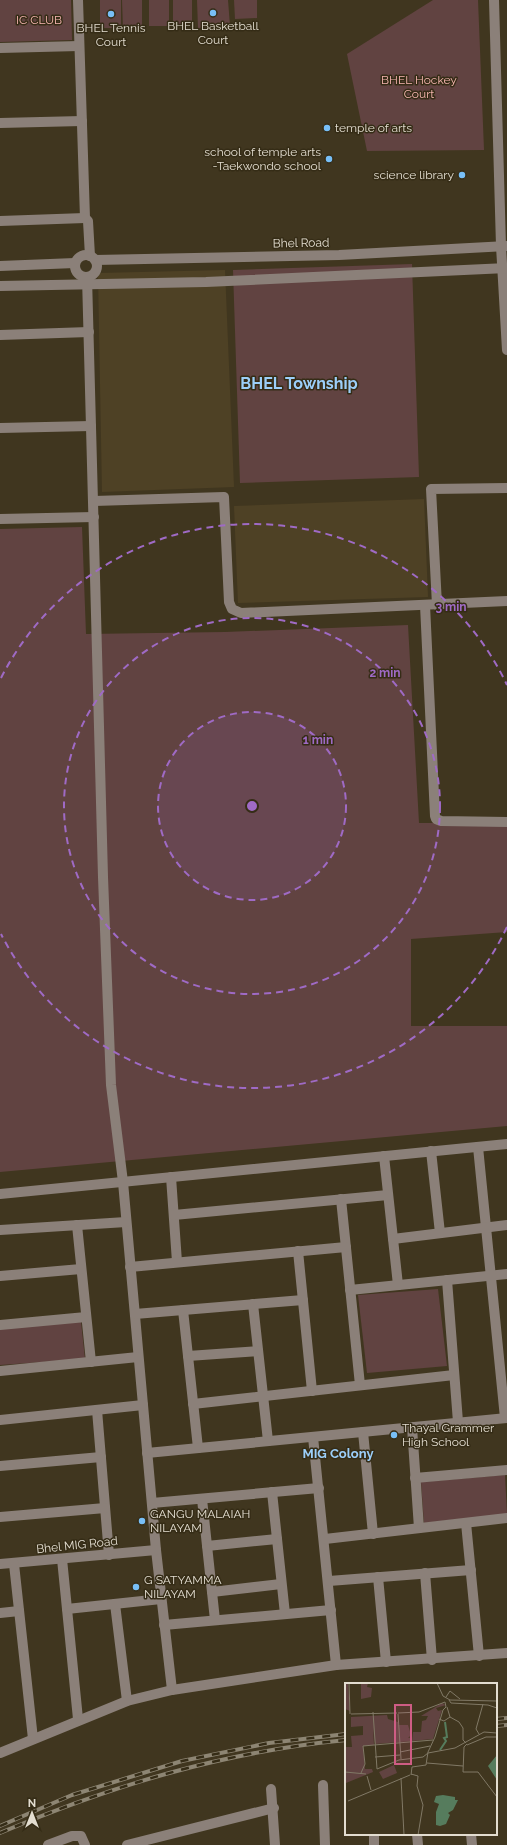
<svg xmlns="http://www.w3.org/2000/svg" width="507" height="1845" font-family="Raleway,sans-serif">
	<rect width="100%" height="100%" fill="#40361f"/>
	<g fill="#4e4125">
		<path d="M225,270L234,487L102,492L98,273Z"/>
		<path d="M424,499L428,597L238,603L234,506Z"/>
	</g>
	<g fill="#614341">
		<path d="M0,0H71L72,40L0,42Z"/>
		<rect x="100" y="0" width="21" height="28"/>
		<path d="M122,0H142V27L123,28Z"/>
		<rect x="149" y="0" width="20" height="26"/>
		<rect x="173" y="0" width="19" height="26"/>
		<path d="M197,0H228L230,26L198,28Z"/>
		<path d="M234,0H257V18L235,19Z"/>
		<path d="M433,0H478L484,150L367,151L347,54Z"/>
		<path d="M412,264L419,477L240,483L233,270Z"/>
		<path d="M82,527L86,634L225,632L408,625L419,823H507V932L411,939V1026H507V1126L0,1172V529Z"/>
		<path d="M438,1289L447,1366L367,1373L358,1295Z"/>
		<path d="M81,1322L85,1359L0,1365V1329Z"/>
		<path d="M505,1475L507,1514L424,1523L421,1482Z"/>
	</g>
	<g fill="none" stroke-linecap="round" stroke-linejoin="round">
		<g stroke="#8b8079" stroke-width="10">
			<path d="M78,0L85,218L88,221L90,256"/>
			<path d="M494,0L501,246L507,350"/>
			<path d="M0,48L79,46"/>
			<path d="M0,123L82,121"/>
			<path d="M0,221L85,218"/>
			<circle cx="86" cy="266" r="11"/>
			<path d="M95,260L339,255L507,246"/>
			<path d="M0,266L75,263"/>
			<path d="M87,277L103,877L111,1085L123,1182L156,1550L172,1690"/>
			<path d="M0,286L206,282L507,268"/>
			<path d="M0,335L89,332"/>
			<path d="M0,428L91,426"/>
			<path d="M94,501L224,497L229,602L232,609L241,613L507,601"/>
			<path d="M0,519L94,517"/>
			<path d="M425,605L435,816L436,819L441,821L507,822"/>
			<path d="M437,605L431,489L507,488"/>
			<path d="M478,1147L505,1418"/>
			<path d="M431,1151L440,1233"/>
			<path d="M384,1156L398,1285"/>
			<path d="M171,1177L177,1262"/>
			<path d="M0,1194L507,1144"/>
			<path d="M341,1199L360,1385"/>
			<path d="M174,1215L388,1195"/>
			<path d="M77,1225L91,1362"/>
			<path d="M0,1230L126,1222"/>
			<path d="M393,1239L507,1225"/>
			<path d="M298,1251L312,1391"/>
			<path d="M130,1267L346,1247"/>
			<path d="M0,1276L81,1269"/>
			<path d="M447,1280L458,1422"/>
			<path d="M350,1290L507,1274"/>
			<path d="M253,1304L268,1441"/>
			<path d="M183,1310L198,1448"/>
			<path d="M135,1314L303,1300"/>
			<path d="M0,1325L86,1317"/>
			<path d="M188,1356L258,1351"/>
			<path d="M0,1371L138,1357"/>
			<path d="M193,1404L454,1375"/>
			<path d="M97,1410L109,1555"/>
			<path d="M0,1420L143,1405"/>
			<path d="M412,1427L419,1528"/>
			<path d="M363,1432L373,1534"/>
			<path d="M313,1437L336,1665"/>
			<path d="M147,1453L507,1418"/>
			<path d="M0,1466L101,1457"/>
			<path d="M415,1478L507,1470"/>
			<path d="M272,1492L285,1614"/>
			<path d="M202,1499L215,1620"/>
			<path d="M152,1503L319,1488"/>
			<path d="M0,1517L105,1508"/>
			<path d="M466,1523L479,1656"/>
			<path d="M325,1539L507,1518"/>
			<path d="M207,1546L277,1539"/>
			<path d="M62,1559L78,1719"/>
			<path d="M0,1564L156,1550"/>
			<path d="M14,1564L33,1739"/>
			<path d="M425,1573L432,1660"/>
			<path d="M378,1577L386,1662"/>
			<path d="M329,1581L471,1570"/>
			<path d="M212,1592L281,1584"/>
			<path d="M115,1604L127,1701"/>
			<path d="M67,1609L161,1599"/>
			<path d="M0,1613L19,1611"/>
			<path d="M164,1625L331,1610"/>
			<path d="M0,1753L127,1701L172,1690L336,1665L507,1653"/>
			<path d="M323,1785L325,1845"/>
			<path d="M271,1789L275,1845"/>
			<path d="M374,1834V1845"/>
			<path d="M417,1834L418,1845"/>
			<path d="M471,1834L472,1845"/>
			<path d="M48,1845L72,1836H81L85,1845"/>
			<path d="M127,1845L274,1808"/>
		</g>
		<defs>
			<g id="rail">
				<path d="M496,1719L507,1718"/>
				<path d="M496,1726L507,1725"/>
				<path d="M0,1826L72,1795L182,1761L269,1743L346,1734"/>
				<path d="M0,1833C113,1785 223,1752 346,1740"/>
			</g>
		</defs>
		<use href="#rail" stroke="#8d8573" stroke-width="4"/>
		<use href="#rail" stroke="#352c16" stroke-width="2.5" stroke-dasharray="8" stroke-linecap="butt"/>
	</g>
	<circle cx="252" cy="806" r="94" fill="#9f6ac5" fill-opacity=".12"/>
	<g fill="none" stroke="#9f6ac5" stroke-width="2" stroke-dasharray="7 5">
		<circle cx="252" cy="806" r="94"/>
		<circle cx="252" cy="806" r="188"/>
		<path d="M507 927A282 282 0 0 1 1 934M1 678A282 282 0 0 1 507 685"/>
	</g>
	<g fill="#78bff7" stroke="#352c16" stroke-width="1.5">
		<circle cx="213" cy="13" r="4"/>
		<circle cx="111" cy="14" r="4"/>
		<circle cx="327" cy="128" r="4"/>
		<circle cx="329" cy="159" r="4"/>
		<circle cx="462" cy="175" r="4"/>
		<circle cx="394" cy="1435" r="4"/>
		<circle cx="142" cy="1521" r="4"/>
		<circle cx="136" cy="1587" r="4"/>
	</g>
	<g text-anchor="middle" stroke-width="3" stroke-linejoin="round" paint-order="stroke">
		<g font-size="12" fill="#f8b7b2" stroke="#352c16">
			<text x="39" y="24">IC CLUB</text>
			<text x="419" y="84">BHEL Hockey<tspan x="419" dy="14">Court</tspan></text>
		</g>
		<g font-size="12" fill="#e3ddd0" stroke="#352c16" text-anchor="start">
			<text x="213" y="30" text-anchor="middle">BHEL Basketball<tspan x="213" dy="14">Court</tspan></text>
			<text x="111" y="32" text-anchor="middle">BHEL Tennis<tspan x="111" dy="14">Court</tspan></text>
			<text x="335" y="132">temple of arts</text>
			<text x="321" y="156" text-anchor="end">school of temple arts<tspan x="321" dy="14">-Taekwondo school</tspan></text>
			<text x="454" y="179" text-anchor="end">science library</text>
			<text x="402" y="1432">Thayal Grammer<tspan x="402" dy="14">High School</tspan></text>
			<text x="150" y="1518">GANGU MALAIAH<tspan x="150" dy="14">NILAYAM</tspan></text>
			<text x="144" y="1584">G SATYAMMA<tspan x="144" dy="14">NILAYAM</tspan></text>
		</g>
		<g font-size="12" fill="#e3ddd0" stroke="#352c16">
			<text transform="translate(301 243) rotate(-1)" y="4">Bhel Road</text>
			<text transform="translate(77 1545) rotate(-6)" y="4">Bhel MIG Road</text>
		</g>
		<g font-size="13" font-weight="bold" fill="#9ccff9" stroke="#352c16">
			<text x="338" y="1458">MIG Colony</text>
		</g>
		<g font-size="16" font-weight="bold" fill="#9ccff9" stroke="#352c16">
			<text x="299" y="389">BHEL Township</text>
		</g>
	</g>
	<g transform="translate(345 1683)">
		<rect width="152" height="152" fill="#40361f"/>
		<path d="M0,0H3L5,28L0,26ZM16,0H23L22,4L27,5L26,14L16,16ZM97,20L101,22L91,25L93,28L97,27L88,56L67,58L68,49H76L77,38L81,37L83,33H76ZM42,32L43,36L53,39V42H63L66,52L63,55H66L67,58L30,61L28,45L29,62L18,63L20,86H27L28,89L1,100L0,64H7L6,53L18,52V43L6,44V34ZM49,82L52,90L38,96L34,89Z" fill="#614341"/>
		<path d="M152,72V97L143,83ZM98,112L110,114V117H113L108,127L103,130L105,132L101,141L95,143L91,142V129L94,121L89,119L91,113Z" fill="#567c5d"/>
		<path fill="none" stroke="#567c5d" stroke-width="2" d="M95,67L101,58L99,55L102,54L100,39"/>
		<path fill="none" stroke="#817966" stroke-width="1" d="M4,0L5,31M92,0L98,13L105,17L152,18M101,14L105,8L115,16M104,17L106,20L143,22L152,25M102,24L105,34L114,39L118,45V57L121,60M28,29L32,86L54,77L78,74L83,70L110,65L139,49L152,50M53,30L74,29L100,19M6,31L52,30M53,31L56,76M94,36L99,38L105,34M134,51L131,46L138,21M122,61L119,64L118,89H133L152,114M29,62L88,57M122,62L141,54H152M55,69L85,63M30,74L55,72M82,80L118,83M0,89L21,91M16,90L20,81L18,63L29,62M66,91L73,93L72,103L78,122L73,152M66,92L67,84L81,82L83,69L90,54L98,27L101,24L100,19M22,93L26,107M56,95L59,152M3,118L65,92"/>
		<path fill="#ce5d84" fill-opacity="0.15" stroke="#ce5d84" stroke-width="2" d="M50,22H66V81H50Z"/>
		<rect width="152" height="152" fill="none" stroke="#e3ddd0" stroke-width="2"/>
	</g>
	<circle cx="252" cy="806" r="6" fill="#9f6ac5" stroke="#352c16" stroke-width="2"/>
	<g font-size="12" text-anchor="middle" font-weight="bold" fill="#9f6ac5" stroke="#352c16" stroke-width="3" stroke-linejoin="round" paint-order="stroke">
		<text x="451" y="611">3 min</text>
		<text x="385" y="677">2 min</text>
		<text x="318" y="744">1 min</text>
	</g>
	<g transform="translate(32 1813)" stroke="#352c16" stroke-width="3" paint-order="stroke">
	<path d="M0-3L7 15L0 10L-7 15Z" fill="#e3ddd0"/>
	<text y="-6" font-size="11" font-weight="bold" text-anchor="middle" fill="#e3ddd0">N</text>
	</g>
</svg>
